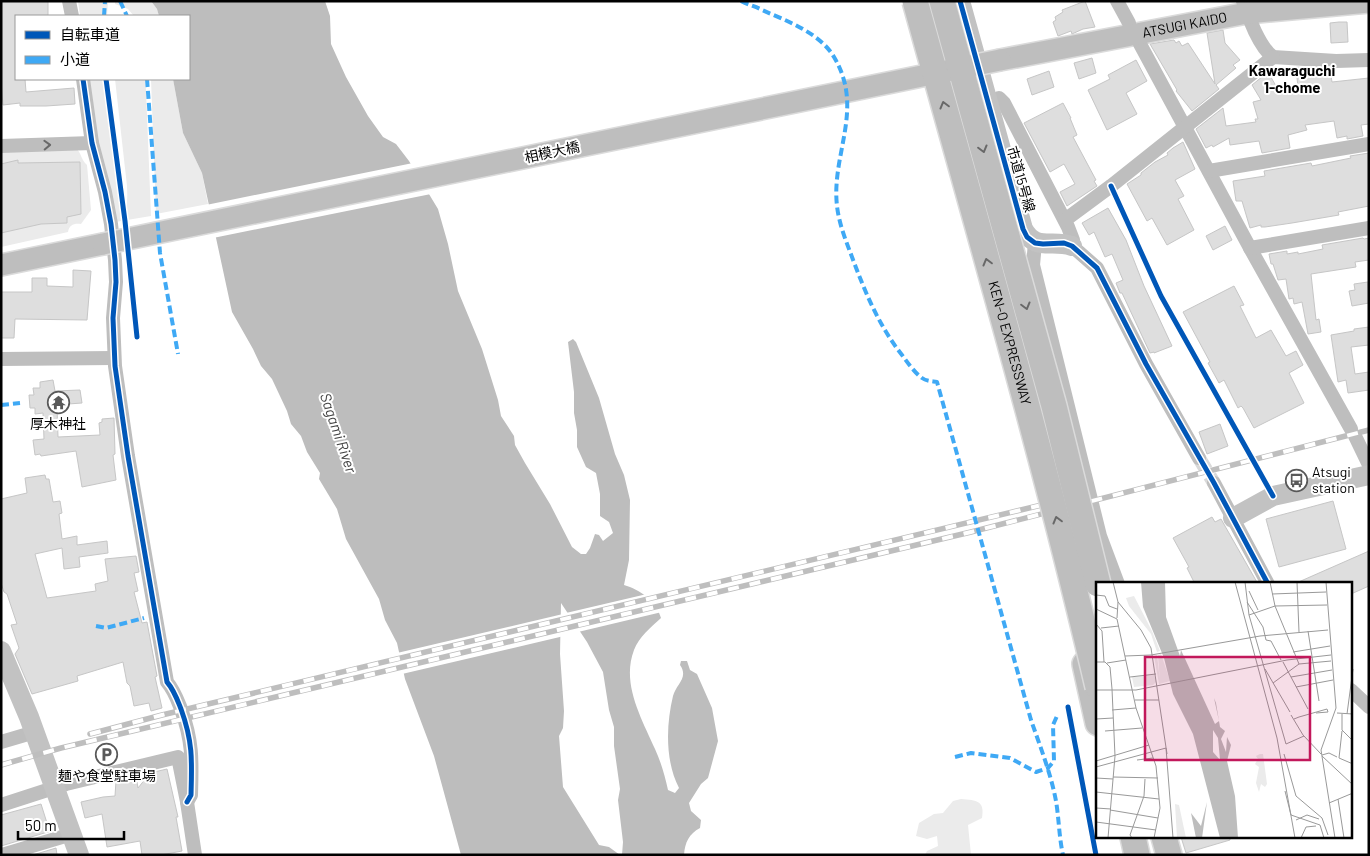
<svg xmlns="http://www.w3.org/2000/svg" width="1370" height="856" font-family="Barlow,'Noto Sans JP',sans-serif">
	<rect width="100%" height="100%" fill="#fff"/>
	<g fill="#ebebeb">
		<path d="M78,1H108L107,16H80Z"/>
		<path d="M115,1H151L157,9L159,16H134L128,9L115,4Z"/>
		<path d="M89,79H107L121,221L116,222L100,157Z"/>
		<path d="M115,79H145L146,90L151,216L127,220C126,209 128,198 127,186Z"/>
		<path d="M151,79H173L183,133L202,173L208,204L156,214Z"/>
		<path d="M76,148C82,154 81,160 87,165L91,210L81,224C74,223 69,225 68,232L1,247V152Z"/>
		<path d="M961,799C977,800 985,801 982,818L968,825L971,855H925L927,851L938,846L937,836L927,839L916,836L919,823L934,814L943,813L953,801Z"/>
	</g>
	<path fill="#bdbdbd" d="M151,1H325L330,16L331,44L346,77L368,116L383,137L396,144L409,161L438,209L448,244L458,291L482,349L498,400L501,416L514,436L515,445L525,463L550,504L572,547L581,554H586L590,548L595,534L599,535L603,541L613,533L609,522L600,516V494L596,473L586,467L577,447V430L574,413V392L568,342L573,339L576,342L599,398L615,454L624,475L630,500L629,560L624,585C640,590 656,600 661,618C651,627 639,637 634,650C621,684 642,719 655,749C661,762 665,776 668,790L675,793L679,788C665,761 666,725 673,696C676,684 689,678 680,665L681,661H687L690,670L697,674L712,708L718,741L708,778L701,784L689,803L691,811L701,820L700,828C689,834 685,842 684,855H622L623,842L618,800L620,789L614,746V727L609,710L603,672L587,642L561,603L560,654L564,711L563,728L559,736L563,787L599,845L609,847L620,855H461L434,756L405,679L397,643L385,620L379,599L346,539L337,509L319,479L320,473L307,452L301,436L291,424L287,411L272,379L261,366L253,349L232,312L202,173L183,133L173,79H189V16H159L157,9Z"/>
	<g fill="#fff">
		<path d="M413,163L431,194L213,238L206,205Z"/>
		<path d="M647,594L660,606L662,612L578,632L566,613Z"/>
		<path d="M563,614L564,636L402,674L397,653Z"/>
	</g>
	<g fill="#dedede" stroke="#c6c6c6">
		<path d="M1,1H48V16H16V79H25L26,92L74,88L75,104L46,106H20V103L3,105L1,82Z"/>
		<path d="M1085,1L1095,27L1083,29L1072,34L1071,31L1058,36L1053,22L1056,20L1055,17L1063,12L1062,10Z"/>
		<path d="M1339,22H1347L1348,42L1331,43L1330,23Z"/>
		<path d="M1223,30L1225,43L1240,60L1233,65L1236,68L1216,85L1219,89L1192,111L1176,91L1177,90L1150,44L1174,40L1176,43L1179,41L1182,46L1188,43L1215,84L1207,33Z"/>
		<path d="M1092,58L1096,73L1079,79L1074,63Z"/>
		<path d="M1136,60L1147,81L1126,93L1137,114L1107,130L1088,90L1110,79L1108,75Z"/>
		<path d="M1296,67L1330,69L1332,82L1369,78V124L1361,125L1363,136L1347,139V136L1337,138L1334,121L1305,125L1307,130L1288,135L1290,148L1262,153L1259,141L1230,145L1229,138L1213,147L1212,145L1206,148L1196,129L1223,108L1226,126L1256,122L1255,119H1258L1253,102L1261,100L1252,85L1268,72L1280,93L1298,88Z"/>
		<path d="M1049,71L1054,87L1032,95L1027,79Z"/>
		<path d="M1063,103L1071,118H1070L1077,135L1073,137L1096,180L1094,181L1097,186L1067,206L1060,192L1075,184L1064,164L1050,172L1024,123Z"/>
		<path d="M1183,142L1195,169L1175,180L1184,196L1178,199L1194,230L1167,245L1152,218L1147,221L1127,184L1141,175V173L1155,162L1168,155L1167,153L1173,148Z"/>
		<path d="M1369,153V206L1338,212L1339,215L1292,223L1265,227H1261V225L1250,228L1242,201H1236L1233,181L1265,176L1264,171L1311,163L1312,166L1351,158L1350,156Z"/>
		<path d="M18,160V163L80,162L81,214L67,217V223L41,224L1,233V164Z"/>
		<path d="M1108,208L1126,240L1144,286L1172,346L1154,353V352L1150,353L1122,293H1120L1116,283L1123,280L1112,254L1105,257L1094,232L1089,235L1082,223Z"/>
		<path d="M1225,226L1232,240L1213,250L1206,236Z"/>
		<path d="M1363,238L1364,239L1369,238V260L1355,262L1356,267L1311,274L1316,320L1319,319L1321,332L1308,334L1302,302L1294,304L1293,298L1289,299L1286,279L1278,280L1273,264H1271L1269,254L1287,251V254L1298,252V254L1323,249L1322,245Z"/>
		<path d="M73,270L91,271L87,320L15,319L14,338H1V292H32V278H47V286L73,287Z"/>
		<path d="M1368,282L1369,303L1352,306L1349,291L1355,290L1354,284Z"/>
		<path d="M1234,286L1244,305L1240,306L1256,338L1271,330L1286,356L1296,351L1303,365L1289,373L1304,403L1254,428L1243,408L1241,406L1238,408L1224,380L1219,383L1208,363L1210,362L1183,312Z"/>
		<path d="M1369,327V345L1351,347L1355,374L1369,372V390L1348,393L1346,380L1338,382L1331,335L1354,331V329Z"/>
		<path d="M53,380L55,391L80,390L82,403L68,404V407L57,408L58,437L100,435L99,423L102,422V419L114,418L115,454L113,455L116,480L82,487L76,451L41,456L40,454L35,455L33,440L44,439L43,413L35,414V408H30L29,395H34L33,388H40V382Z"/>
		<path d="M1220,424L1228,446L1207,454L1199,432Z"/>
		<path d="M45,475L46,479H49L53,502L60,501L62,513L59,514L62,539L77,536V545L107,541L108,553L79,557L80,567L64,569L62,548L35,554L47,598L96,591L95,584L108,581L105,559L136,556L139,572L134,573L138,591L134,592L142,623L147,622L157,676L155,677L162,708L151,711L149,703L134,706L130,686L127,683L123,662L77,676L78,681L32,694L15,654L19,648L11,625L17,624L7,594L4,592L1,583V499L27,493L25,478Z"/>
		<path d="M1333,501L1346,549L1279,567L1266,519Z"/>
		<path d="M1212,517L1215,522L1221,519L1258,584H1195L1187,568L1189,567L1173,538Z"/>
		<path d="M1369,551V586L1351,594V584H1294Z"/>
		<path d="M167,769L178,817H176L182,851L161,855H142L140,841L107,847L102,814L85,818L81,802L103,797L115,796L116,781L136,776L138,788L150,773Z"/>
		<path d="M41,804L47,823L49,822L51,831L1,846V815Z"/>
		<path d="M1181,837H1230V840L1186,853Z"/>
		<path d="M56,848L57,855H33Z"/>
	</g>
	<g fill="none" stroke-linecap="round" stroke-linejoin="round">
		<path stroke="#d9d9d9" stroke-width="14" stroke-dasharray="14 7" stroke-linecap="butt" d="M1199,458L1214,483"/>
		<defs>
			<g id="primary">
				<path id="s1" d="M1000,60L1247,13L1369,2"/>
				<path d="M1,265L103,244"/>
			</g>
			<g id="highway">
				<path d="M1085,664L1098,723"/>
				<path d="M1133,837L1137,855"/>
				<path d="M1164,837L1169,855"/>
			</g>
		</defs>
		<use href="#primary" stroke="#dbdbdb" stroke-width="24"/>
		<use href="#highway" stroke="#dbdbdb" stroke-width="28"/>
		<g stroke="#bebebe" stroke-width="14">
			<path d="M69,1L72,16"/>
			<path d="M1117,1L1129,23"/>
			<path d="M1243,1C1248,17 1260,48 1273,57L1336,61L1369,60"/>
			<path d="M1140,44L1250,248L1351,429"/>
			<path d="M83,79L92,143L105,192L111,224L115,260L116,282L113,318L115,366L128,456L167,682C174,690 177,699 181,709C193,742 192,761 191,795L187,802"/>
			<path d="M999,98L1004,103L1068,227L1073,240L1072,246L1097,268L1146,364L1199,458"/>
			<path d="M1,146L92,143"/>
			<path d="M1209,171L1369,144"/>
			<path d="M1065,220L1111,186L1273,57"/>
			<path d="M1035,243L1033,265L1100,536L1118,584"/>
			<path d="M1250,248L1369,228"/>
			<path d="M1,359L114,358"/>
			<path d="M1355,436L1369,465"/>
			<path d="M1214,483L1268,584"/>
			<path d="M1351,690L1369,707"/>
			<path d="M1,742L35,732"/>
			<path d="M1,805L66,784L178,757L187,802L195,855"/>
			<path d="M2,855L72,834"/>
		</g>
		<g stroke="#c2c2c2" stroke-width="20">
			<path d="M960,1L1023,229C1036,252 1051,239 1072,246"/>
			<path d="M1233,518L1273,496L1369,475"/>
			<path d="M1,651L29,717L79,855"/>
		</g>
		<use href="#primary" stroke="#bebebe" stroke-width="21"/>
		<use href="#highway" stroke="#bebebe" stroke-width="25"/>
		<defs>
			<g id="rail">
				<path d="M90,734L162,715L1092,493"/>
				<path d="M1,765L61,748L971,532L1369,430"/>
			</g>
		</defs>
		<use href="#rail" stroke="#bebebe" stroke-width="5.5"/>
		<use href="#rail" stroke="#fff" stroke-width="4" stroke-dasharray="11" stroke-linecap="butt"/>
		<defs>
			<path id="primary-bridge" d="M103,244L1000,60"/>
			<g id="highway-bridge">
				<path id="s2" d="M915,1C978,229 1044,456 1098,687"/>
				<path d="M942,1L1054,406L1098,584"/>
			</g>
		</defs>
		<use href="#primary-bridge" stroke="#dbdbdb" stroke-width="24" stroke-linecap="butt"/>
		<use href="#highway-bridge" stroke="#dbdbdb" stroke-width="28" stroke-linecap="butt"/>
		<use href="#primary-bridge" stroke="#bebebe" stroke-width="21"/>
		<use href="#highway-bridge" stroke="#bebebe" stroke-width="25"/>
		<g stroke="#3fa9f5" stroke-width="4" stroke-dasharray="8 4" stroke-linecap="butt">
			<path d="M120,1L127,16"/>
			<path d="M741,1C748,5 755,6 762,10C787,21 820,33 834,57C865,109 831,154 837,206C839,224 846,241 852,257C865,292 879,326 902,355C908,363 914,372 922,378C926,381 931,381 937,382L1031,720C1040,746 1051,774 1056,801C1059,819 1059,837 1063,855"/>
			<path d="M104,16L105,1"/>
			<path d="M147,79L160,253L178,354"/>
			<path d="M1,405L20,403"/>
			<path d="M96,626L106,628L144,618"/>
			<path d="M955,757L971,753L1010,758L1036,772L1048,768L1054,761L1053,725L1057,716"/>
		</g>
		<defs>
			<g id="cycleway">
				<path d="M960,1L1023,229L1027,237L1035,243L1043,244L1064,243L1072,246L1097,268L1146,364L1214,483L1268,584"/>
				<path d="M83,79L92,143L105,192L111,224L115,260L116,282L113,318L115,366L128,456L167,682C174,690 177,699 181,709C193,742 192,761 191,795L187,802"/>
				<path d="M106,79L125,221L137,337"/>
				<path d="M1111,186L1161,296L1273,496"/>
				<path d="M1068,707L1096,855"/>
			</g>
		</defs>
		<use href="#cycleway" stroke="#fff" stroke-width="8"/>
		<use href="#cycleway" stroke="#0057b8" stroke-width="5"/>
	</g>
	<defs><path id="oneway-chevron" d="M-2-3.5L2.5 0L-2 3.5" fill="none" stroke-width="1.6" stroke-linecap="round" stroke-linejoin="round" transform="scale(1.25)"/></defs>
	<g stroke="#686868">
		<use href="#oneway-chevron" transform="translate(944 105) rotate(-105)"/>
		<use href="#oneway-chevron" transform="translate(47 145) rotate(-2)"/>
		<use href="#oneway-chevron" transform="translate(983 149) rotate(75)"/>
		<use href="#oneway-chevron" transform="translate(987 262) rotate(-105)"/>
		<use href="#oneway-chevron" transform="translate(1026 306) rotate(75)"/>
		<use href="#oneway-chevron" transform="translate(1057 520) rotate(-105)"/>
	</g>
	<defs>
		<symbol id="temple-ring" viewBox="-11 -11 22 22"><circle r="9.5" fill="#fff" stroke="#595959" stroke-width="1.5"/><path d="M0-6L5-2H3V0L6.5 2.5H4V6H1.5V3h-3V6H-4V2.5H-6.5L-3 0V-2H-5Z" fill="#595959"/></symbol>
		<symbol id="bus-ring" viewBox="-11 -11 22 22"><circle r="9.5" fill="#fff" stroke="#595959" stroke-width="1.5"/><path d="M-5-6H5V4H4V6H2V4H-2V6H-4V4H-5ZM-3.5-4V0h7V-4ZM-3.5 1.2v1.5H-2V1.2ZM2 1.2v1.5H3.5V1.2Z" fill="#595959"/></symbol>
		<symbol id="parking-ring" viewBox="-11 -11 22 22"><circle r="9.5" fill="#fff" stroke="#595959" stroke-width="1.5"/><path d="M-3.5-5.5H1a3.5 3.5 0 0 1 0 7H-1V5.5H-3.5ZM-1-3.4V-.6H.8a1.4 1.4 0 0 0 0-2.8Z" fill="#595959"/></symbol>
	</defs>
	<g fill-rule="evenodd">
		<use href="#temple-ring" x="46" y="390" width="25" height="25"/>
		<use href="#bus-ring" x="1284" y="468" width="25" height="25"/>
		<use href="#parking-ring" x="94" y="742" width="25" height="25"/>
	</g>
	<g text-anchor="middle" stroke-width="4" stroke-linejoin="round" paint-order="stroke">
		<g font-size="14" fill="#000" stroke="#fff">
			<text dy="5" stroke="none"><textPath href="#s1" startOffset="188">ATSUGI KAIDO</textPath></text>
			<text transform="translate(552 152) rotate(-12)" y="5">相模大橋</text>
			<text transform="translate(1021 179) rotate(74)" y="5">市道15号線</text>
			<text dy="5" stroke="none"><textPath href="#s2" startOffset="355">KEN-O EXPRESSWAY</textPath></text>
		</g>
		<g font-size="14" fill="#000" stroke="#fff">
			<text x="58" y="429">厚木神社</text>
			<text x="1312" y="477" text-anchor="start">Atsugi<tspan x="1312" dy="16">station</tspan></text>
			<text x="107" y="781">麺や食堂駐車場</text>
		</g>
		<g font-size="15" font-weight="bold" fill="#000" stroke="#fff">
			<text x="1292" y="76">Kawaraguchi<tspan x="1292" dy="17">1-chome</tspan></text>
		</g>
		<g font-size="15" font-style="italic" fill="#424242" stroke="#fff">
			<text transform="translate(338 433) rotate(71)" y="5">Sagami River</text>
		</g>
	</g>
	<g transform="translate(1096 582)">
		<rect width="256" height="256" fill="#fff"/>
		<path d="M38,14L56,49L64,69L61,70L55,52L33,24L30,16ZM65,72L74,99L63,102L58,74L61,73L64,100L62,73ZM58,93L60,100L57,103L38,105L36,95ZM164,172H167L171,202L169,205L165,202L163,210L160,201L163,185L159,182L162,177L160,174ZM79,222L83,223L90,256H81Z" fill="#ebebeb"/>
		<path d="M45,0H69L70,35L84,74L85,68L119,142L123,139L118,116L120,121L124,145L129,149L125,157L130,170L131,155L135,163L131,179L139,214L142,256H124L97,152L77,112L68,76L47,25ZM117,148L122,156L124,178L117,170ZM111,220L106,256H100L95,231L105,244Z" fill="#bdbdbd" fill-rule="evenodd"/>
		<path fill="none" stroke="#999" stroke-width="1" d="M17,0L22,20L21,36M139,0L181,156L199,256M149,0L153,33L190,162L208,154M174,0L179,24L203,82M201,0L203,50M230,0L240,126L225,168L239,256M153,9L162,28M176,12L230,10M0,13L9,14L13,24L21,27M22,20L45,48L55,66L71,172M151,20L167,45L170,58L175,59L185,78M0,27L21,37L40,126L60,184L64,226L58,256M153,33L179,24L231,23M0,42L6,49L8,80M5,46L23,44M212,49L223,119M197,70L234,64M29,74L55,73L164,54L232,48M0,80H9L14,85L16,107L19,174L12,256M187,80L212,127M11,81L30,78M169,87L194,130M34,95L60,92M195,95L236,88M177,101L203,82L235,79M200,105L237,98M0,108H40L191,78L235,73M39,118H63M16,128L40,126M241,131L257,132M246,132V148L257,159M251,132L257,87M195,133L207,153L225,172M0,137L17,136M198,137L203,135L231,127L232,130L220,131M9,149L46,146M246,149L243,176L257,182M188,172L200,214L226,236L232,253M226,173L233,171L241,175M226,174L257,203M41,178L57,176M0,179L53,163M0,185L70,166L77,256M17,195L62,196M0,196L17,197M189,209L195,233L224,243L228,256M0,210L63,217M242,217L248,256M233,221L257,211M0,226L15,227M14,228L62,236M200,238L211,233L223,237M0,240L60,248M36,256L34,253L48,214L49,197M205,256L210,245L220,244"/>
		<path fill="#c2185b" fill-opacity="0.15" stroke="#c2185b" stroke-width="2.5" d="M49,75H214V178H49Z"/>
		<rect width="256" height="256" fill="none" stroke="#000" stroke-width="2.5"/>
	</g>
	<rect width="1370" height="856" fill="none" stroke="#000000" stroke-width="5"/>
	<rect x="15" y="15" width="175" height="65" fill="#ffffff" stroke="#999999"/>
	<rect x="25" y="31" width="25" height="8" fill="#0057b8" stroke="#999999"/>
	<text x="60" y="40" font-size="15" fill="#000000">自転車道</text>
	<rect x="25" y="56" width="25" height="8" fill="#3fa9f5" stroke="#999999"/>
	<text x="60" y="65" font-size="15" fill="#000000">小道</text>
	<path d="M18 831v8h106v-8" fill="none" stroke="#000000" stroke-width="2.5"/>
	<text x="25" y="831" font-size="15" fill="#000000" stroke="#ffffff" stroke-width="4" paint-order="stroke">50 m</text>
</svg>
